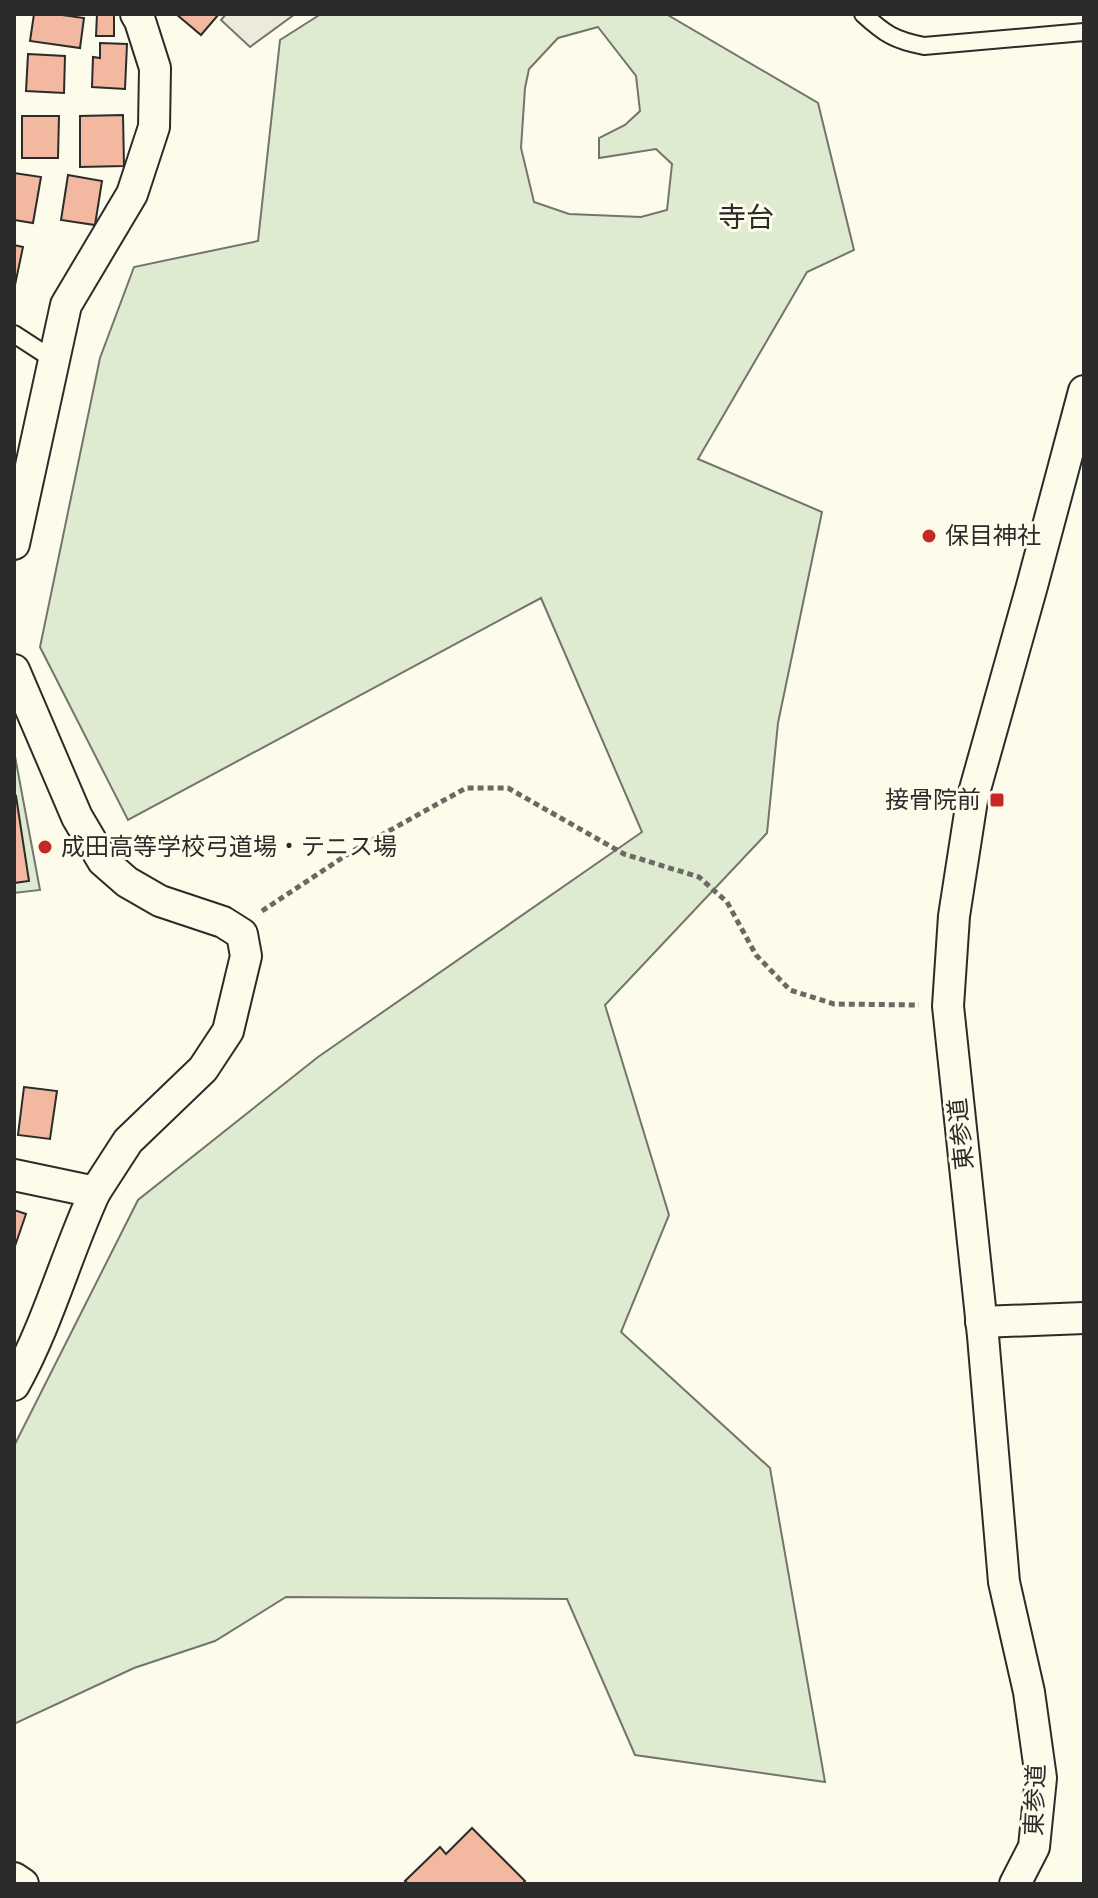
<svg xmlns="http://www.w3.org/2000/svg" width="1098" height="1898" font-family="'Source Sans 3','Noto Sans JP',sans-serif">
	<rect width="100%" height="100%" fill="#fdfbea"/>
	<g fill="#deebd1" stroke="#74746e" stroke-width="2" fill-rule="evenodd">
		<path d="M321,14H666L818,103L854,250L807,272L698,459L822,512L778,723L767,833L605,1005L669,1215L621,1332L770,1468L825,1782L635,1755L567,1599L286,1597L215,1641L134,1668L14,1724V1446L138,1200L318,1057L642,832L541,598L128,820L40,647L100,358L134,267L258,241L280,40ZM598,27L636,76L640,111L625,125L599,138V158L656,149L672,164L667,210L641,217L569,214L534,202L521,148L525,88L529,69L558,38Z"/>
		<path d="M14,751L40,890L14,893Z"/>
	</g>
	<path fill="#eceadb" stroke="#74746e" stroke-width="2" d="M226,14H295L250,47L221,20Z"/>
	<g fill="#f2b8a0" stroke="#2b2b2b" stroke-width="2">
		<path d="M34,14H55L84,18L80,48L30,41Z"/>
		<path d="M97,14H114V36H96Z"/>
		<path d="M176,14H219L201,35Z"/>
		<path d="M100,43L127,44L125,89L92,87L93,57L100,58Z"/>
		<path d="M28,54L65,56L64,93L26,91Z"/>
		<path d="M123,115L124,166L80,167V116Z"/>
		<path d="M22,116H59L58,158H22Z"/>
		<path d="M14,173L41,177L33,223L14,220Z"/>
		<path d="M68,175L102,181L95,225L61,220Z"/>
		<path d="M14,245L23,247L15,285H14Z"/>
		<path d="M16,796L29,881L14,883V797Z"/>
		<path d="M24,1087L57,1091L50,1139L18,1135Z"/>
		<path d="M14,1210L26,1214L14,1249Z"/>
		<path d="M472,1828L525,1881L522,1884H409L405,1881L440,1847L446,1854Z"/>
	</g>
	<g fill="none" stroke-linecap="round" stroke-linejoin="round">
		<defs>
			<g id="service">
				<path d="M863,14C885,34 894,40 924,46L1084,32"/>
				<path d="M14,334L54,360"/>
			</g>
			<g id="minor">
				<path d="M14,544L66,305L132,194L154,127L155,68L140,21L136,14"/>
				<path d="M14,670L77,817L103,861L127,882L160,901L223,922L242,934L246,956L228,1031L203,1069L128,1141L95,1192"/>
				<path d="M14,1175L95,1192C66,1255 48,1324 14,1385"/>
				<path d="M981,1322L1084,1318"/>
				<path d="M14,1878L23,1884"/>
				<path d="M1015,1884L1034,1847L1041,1778L1029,1692L1004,1582L983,1336L948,1006L954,916L972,800L1032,586L1084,391"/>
			</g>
		</defs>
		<use href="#service" stroke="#2b2b2b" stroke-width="20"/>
		<use href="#minor" stroke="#2b2b2b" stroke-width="34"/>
		<path stroke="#6a6964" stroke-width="5" stroke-dasharray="6 4" stroke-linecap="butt" d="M262,911L351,852L466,788H508L624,854L699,877L727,902L756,955L790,990L834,1004L919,1005"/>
		<use href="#service" stroke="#fdfbea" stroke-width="16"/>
		<use href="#minor" stroke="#fdfbea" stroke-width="30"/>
	</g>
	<g fill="#c62828" stroke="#fdfbea" stroke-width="3">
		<circle cx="929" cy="536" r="8"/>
		<rect x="989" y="792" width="16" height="16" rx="4"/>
		<circle cx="45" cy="847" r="8"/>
	</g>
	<g text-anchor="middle" stroke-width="6" stroke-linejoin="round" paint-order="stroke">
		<g font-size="24" fill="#2b2b2b" stroke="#fdfbea" text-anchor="start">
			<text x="945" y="544">保目神社</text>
			<text x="981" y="808" text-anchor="end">接骨院前</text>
			<text x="61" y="855">成田高等学校弓道場・テニス場</text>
		</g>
		<g font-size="24" fill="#2b2b2b" stroke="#fdfbea">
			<text transform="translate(961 1134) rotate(-96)" y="8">東参道</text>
			<text transform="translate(1035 1800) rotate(-88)" y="8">東参道</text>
		</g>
		<g font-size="28" fill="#2b2b2b" stroke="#fdfbea">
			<text x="746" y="227">寺台</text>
		</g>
	</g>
	<rect width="1098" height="1898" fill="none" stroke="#2b2b2b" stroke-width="32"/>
</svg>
